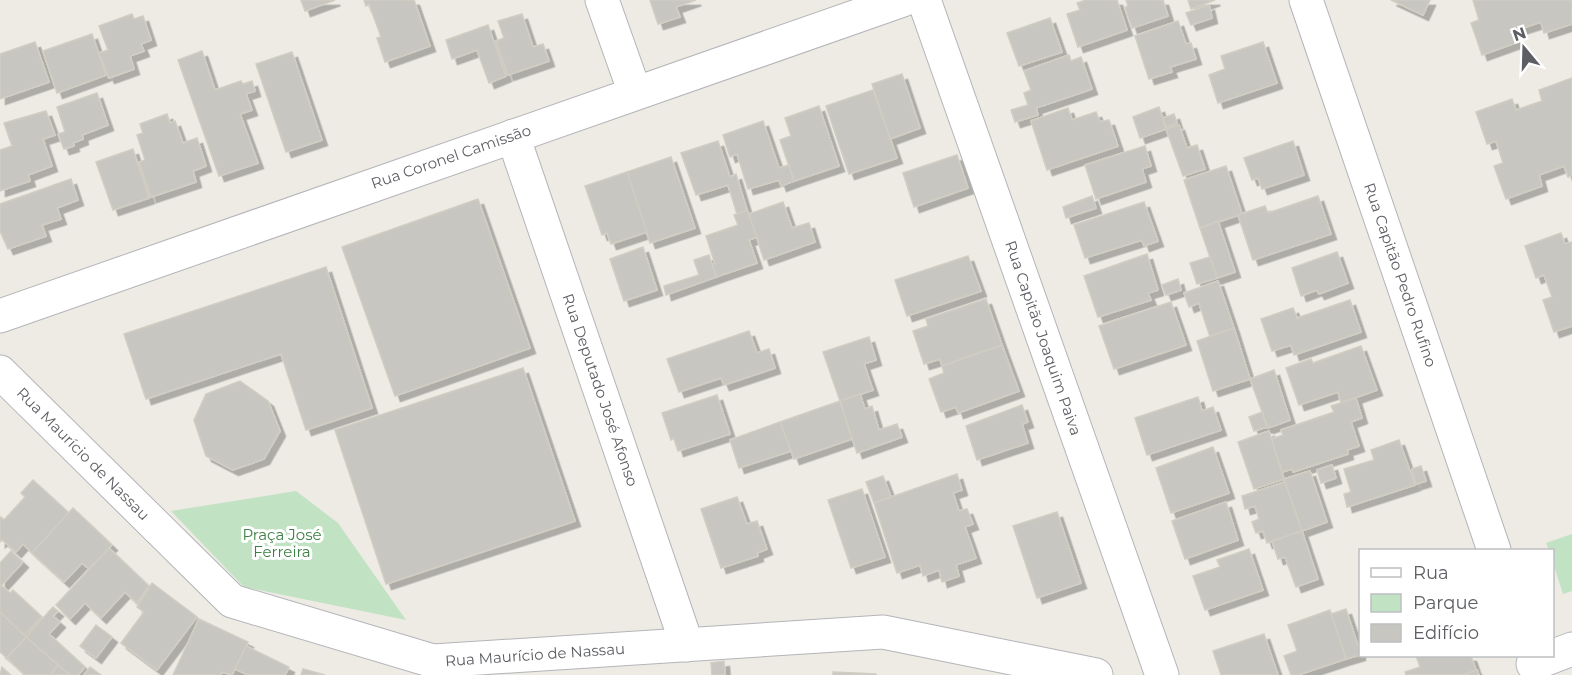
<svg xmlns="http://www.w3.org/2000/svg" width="1572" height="675" font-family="Montserrat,sans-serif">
	<defs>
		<filter id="shadow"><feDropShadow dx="5.5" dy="5.5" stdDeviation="0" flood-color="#0004"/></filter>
	</defs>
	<rect width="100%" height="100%" fill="#edebe4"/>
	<g fill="#c2e2c4">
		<path d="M296,491L338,523L406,620L244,587L171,511Z"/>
		<path d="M1572,534V591L1563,594L1553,563L1552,550H1549L1546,543Z"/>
	</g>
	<g fill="#c8c6c0" stroke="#d1cdc2" stroke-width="1.5" filter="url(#shadow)">
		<path d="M301,0H335L305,11Z"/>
		<path d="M364,0H414L430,46L385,62L377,38L381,37L369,4L366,6Z"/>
		<path d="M650,0H696L676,7L680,17L658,24Z"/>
		<path d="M1086,0H1117L1127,30L1078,47L1067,14L1080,10L1077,3Z"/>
		<path d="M1126,0H1163L1168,16L1132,28L1125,7L1128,6Z"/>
		<path d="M1188,0H1215L1191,9Z"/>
		<path d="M1391,0H1430L1423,15Z"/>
		<path d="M1473,0H1572V24L1544,33L1541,22L1514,31L1518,42L1482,55L1471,23L1479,20Z"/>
		<path d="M1209,5L1212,18L1191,25L1186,13Z"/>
		<path d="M132,14L134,19L143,16L151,40L141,44L144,51L130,56L134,69L109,78L99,53L108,50L99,26Z"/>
		<path d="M522,14L533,47L543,44L549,61L508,75L496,41L504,38L498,21Z"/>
		<path d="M1050,18L1062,52L1019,66L1007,33Z"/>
		<path d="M1178,21L1186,44L1191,43L1196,59L1170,67L1172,72L1149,79L1135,36Z"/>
		<path d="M488,25L506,76L489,83L477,50L452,59L446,40Z"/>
		<path d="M92,34L106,75L57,93L43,51Z"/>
		<path d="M35,42L49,82L0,99V54Z"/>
		<path d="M1263,42L1277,83L1218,103L1209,75L1225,69L1221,56Z"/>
		<path d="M202,51L215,90L241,81L243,84L252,81L255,91L246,94L252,110L240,114L258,163L219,176L178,60Z"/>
		<path d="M292,52L322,140L286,152L256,64Z"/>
		<path d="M1069,55L1071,61L1081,57L1092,89L1036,108L1038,115L1015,122L1011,110L1028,105L1024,93L1031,90L1024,71Z"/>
		<path d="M902,74L920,128L890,139L872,84Z"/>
		<path d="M1572,78V176L1568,177L1564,166L1539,175L1542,186L1506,199L1494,166L1503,163L1496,141L1487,144L1476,112L1512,99L1516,110L1542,101L1539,90Z"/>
		<path d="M873,90L897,158L849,174L826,106Z"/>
		<path d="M97,93L108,125L82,135L83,139L73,143L74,146L64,149L58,134L65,132L57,107Z"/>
		<path d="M819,106L839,166L794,181L780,140L791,136L785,118Z"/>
		<path d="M1159,107L1166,129L1140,138L1133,117Z"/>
		<path d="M1068,108L1072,120L1096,112L1100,122L1109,120L1118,146L1047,170L1031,121Z"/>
		<path d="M46,111L55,135L43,139L52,166L28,175L30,181L0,191V150L12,146L4,123Z"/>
		<path d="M167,114L170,123L175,121L183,143L197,138L206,166L193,171L196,182L151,197L139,162L145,160L137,135L143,133L140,124Z"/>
		<path d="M1174,114L1177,123L1166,127L1163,118Z"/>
		<path d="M763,121L779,168L789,165L794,181L781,186L779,180L748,189L737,154L730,157L723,135Z"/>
		<path d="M1179,125L1187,148L1197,145L1205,169L1183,176L1166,129Z"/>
		<path d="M718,141L730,177L736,174L747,210L737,214L728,185L696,195L681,153Z"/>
		<path d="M1293,141L1304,175L1262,189L1258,178L1252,180L1244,158Z"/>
		<path d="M1145,146L1151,166L1142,169L1146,182L1096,199L1085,165Z"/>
		<path d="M133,149L149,198L113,210L96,162Z"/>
		<path d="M957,155L968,188L914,207L903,173Z"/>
		<path d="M671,157L695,228L650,243L627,172Z"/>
		<path d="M1226,166L1242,214L1200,228L1184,180Z"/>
		<path d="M627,172L647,232L611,244L607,233L602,235L585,186Z"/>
		<path d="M71,179L78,200L57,208L61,219L42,225L46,236L8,249L0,231V204Z"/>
		<path d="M1092,196L1096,208L1066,218L1063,207Z"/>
		<path d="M1318,196L1331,234L1253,260L1238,215L1265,206L1268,213Z"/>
		<path d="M478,199L530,348L395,396L342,247Z"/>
		<path d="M783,202L792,228L809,223L815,242L764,260L749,214Z"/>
		<path d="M1144,202L1158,241L1144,246L1142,240L1085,258L1074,225Z"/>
		<path d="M747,210L757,237L749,240L757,263L716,277L712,265L715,264L706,236L738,225L734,215Z"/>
		<path d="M1218,221L1235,272L1217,278L1200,228Z"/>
		<path d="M1561,233L1565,244L1572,242V326L1554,332L1543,300L1552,297L1544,275L1536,278L1525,246Z"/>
		<path d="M643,247L657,290L624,301L610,259Z"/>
		<path d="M1337,252L1348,283L1319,294L1317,290L1301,296L1292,268Z"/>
		<path d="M1147,254L1158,290L1148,293L1151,300L1098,317L1084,276Z"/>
		<path d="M709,255L716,277L666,295L664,286L699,275L694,260Z"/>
		<path d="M968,256L981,291L907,316L895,280Z"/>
		<path d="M1210,257L1217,278L1197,284L1190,263Z"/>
		<path d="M326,267L372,408L306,430L281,354L146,399L124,334Z"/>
		<path d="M1178,279L1181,290L1166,295L1162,285Z"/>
		<path d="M1218,281L1234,328L1210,337L1199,303L1189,307L1184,293Z"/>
		<path d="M986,299L1002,345L942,366L940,359L924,364L913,331L928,326L926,319Z"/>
		<path d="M1350,300L1361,332L1294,355L1291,345L1272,351L1261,319L1293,308L1297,318Z"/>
		<path d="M1171,302L1186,345L1114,369L1099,326Z"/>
		<path d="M1234,328L1250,379L1213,391L1197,341Z"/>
		<path d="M749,331L757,353L769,349L775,368L724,385L721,378L679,392L667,359Z"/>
		<path d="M869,337L876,360L864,364L873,390L840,401L823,352Z"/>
		<path d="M1002,345L1019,391L958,413L956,407L941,412L929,379L944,373L942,366Z"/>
		<path d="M1361,346L1377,390L1341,403L1338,392L1299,405L1286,368L1311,359L1313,363Z"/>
		<path d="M523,368L575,521L386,584L335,430Z"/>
		<path d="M1274,370L1290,420L1268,428L1250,379Z"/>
		<path d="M240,381L268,401L280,431L264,459L233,470L206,456L194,420L206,394Z"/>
		<path d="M860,394L865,409L872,406L879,430L897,424L902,437L857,453L840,401Z"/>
		<path d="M717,395L730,434L678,451L674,438L671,440L662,413Z"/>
		<path d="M1198,397L1202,411L1213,407L1221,430L1147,455L1135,418Z"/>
		<path d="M1356,398L1362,418L1351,422L1359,446L1347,450L1348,454L1293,472L1292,469L1282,472L1271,439L1283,435L1281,430L1334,412L1331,406Z"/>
		<path d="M840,401L852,439L794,459L780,422Z"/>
		<path d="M1022,405L1028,422L1022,424L1028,443L977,460L966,426Z"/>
		<path d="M1262,412L1267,427L1254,431L1249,417Z"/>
		<path d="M780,422L791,451L739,468L730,440Z"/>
		<path d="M1269,431L1284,479L1254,489L1238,442Z"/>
		<path d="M1399,440L1415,485L1347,507L1344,494L1351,492L1344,469L1374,460L1371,450Z"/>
		<path d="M1213,447L1229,493L1171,513L1156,468Z"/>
		<path d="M1332,465L1336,478L1321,483L1317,470Z"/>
		<path d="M1421,466L1426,481L1416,484L1412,469Z"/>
		<path d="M1310,471L1327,522L1302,531L1284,479Z"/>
		<path d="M957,474L962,490L953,493L959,511L967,509L973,524L965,527L976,558L956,565L959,576L942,582L939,570L923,576L920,565L897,573L874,503Z"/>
		<path d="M883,476L891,497L874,503L866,482Z"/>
		<path d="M33,480L69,513L32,553L23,544L16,552L2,540L0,542V519L1,517L4,520L25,497L21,493Z"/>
		<path d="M1285,482L1302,531L1267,543L1263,531L1256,533L1252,522L1259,519L1255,506L1245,509L1242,496Z"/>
		<path d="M862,489L885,557L851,568L828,500Z"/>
		<path d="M737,497L747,524L757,521L767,549L757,553L758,556L721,568L701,509Z"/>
		<path d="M1226,502L1238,540L1185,559L1172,521Z"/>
		<path d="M73,508L112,545L89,569L82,563L64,582L32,553Z"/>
		<path d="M1057,512L1081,583L1037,598L1013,526Z"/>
		<path d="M1302,531L1318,579L1296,587L1285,557L1278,559L1272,541Z"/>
		<path d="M109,548L149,586L137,603L125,592L101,618L85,603L70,619L56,605Z"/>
		<path d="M1249,549L1263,590L1205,610L1193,576L1220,567L1217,560Z"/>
		<path d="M11,551L23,562L0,587V563Z"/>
		<path d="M152,583L197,617L157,670L121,643L144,612L137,607Z"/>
		<path d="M2,586L10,593L13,590L42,617L24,635L0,612V587Z"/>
		<path d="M53,607L58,611L53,616L60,622L49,634L85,667L78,675H70L26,637Z"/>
		<path d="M1346,609L1360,652V655L1346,659L1331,614Z"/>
		<path d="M1330,610L1346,659L1298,675H1291L1284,656L1297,651L1288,625Z"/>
		<path d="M0,612L26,637L7,658L0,652Z"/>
		<path d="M199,619L248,642L232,675L222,672L221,675H173Z"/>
		<path d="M96,625L112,637L96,658L80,646Z"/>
		<path d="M1264,634L1278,675H1221L1213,651Z"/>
		<path d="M26,637L58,665L50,675H25L7,658Z"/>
		<path d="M246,646L289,667L285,675H248L235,669Z"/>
		<path d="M1416,656H1471L1476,670L1462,675H1406L1405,672L1420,667Z"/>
		<path d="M724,661L725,675H712L711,663Z"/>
		<path d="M58,665L70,675H50Z"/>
		<path d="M2,667L10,675H0Z"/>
		<path d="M90,667L101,675H84Z"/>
		<path d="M303,669L325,675H301Z"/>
		<path d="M1477,670L1479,675H1462Z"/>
		<path d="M833,672L876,674V675H833Z"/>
	</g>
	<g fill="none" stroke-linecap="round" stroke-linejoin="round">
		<defs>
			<g id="street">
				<path d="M602,0L635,93"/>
				<path d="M924,0L1162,675"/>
				<path d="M1306,0L1494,550"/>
				<path d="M513,136L687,645"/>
				<path d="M0,316L903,0"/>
				<path d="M0,372L232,601L433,661L883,632L1096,675"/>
				<path d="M1533,664L1572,649"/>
			</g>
		</defs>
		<use href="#street" stroke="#b4b5b9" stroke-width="35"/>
		<use href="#street" stroke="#fff" stroke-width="33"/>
	</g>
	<g text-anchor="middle" stroke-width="6" stroke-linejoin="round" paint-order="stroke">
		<g font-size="15" fill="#5c5e63" stroke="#fff">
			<text transform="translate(451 157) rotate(-19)" y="5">Rua Coronel Camissão</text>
			<text transform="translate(1400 275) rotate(71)" y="5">Rua Capitão Pedro Rufino</text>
			<text transform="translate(1043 338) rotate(71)" y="5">Rua Capitão Joaquim Paiva</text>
			<text transform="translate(600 390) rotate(71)" y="5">Rua Deputado José Afonso</text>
			<text transform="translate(83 454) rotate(45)" y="5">Rua Maurício de Nassau</text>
			<text transform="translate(535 655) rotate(-4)" y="5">Rua Maurício de Nassau</text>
		</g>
		<g font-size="15" fill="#3d8045" stroke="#fff">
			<text x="282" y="540">Praça José<tspan x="282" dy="17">Ferreira</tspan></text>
		</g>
	</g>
	<rect x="1359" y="549" width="195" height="108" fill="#ffffff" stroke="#bebfc1" stroke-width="1.5"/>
	<rect x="1371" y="568" width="30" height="9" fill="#ffffff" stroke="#bebfc1" stroke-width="1.5"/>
	<text x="1413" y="579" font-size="18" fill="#5c5e63">Rua</text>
	<rect x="1371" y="594" width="30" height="18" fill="#c2e2c4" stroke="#bebfc1" stroke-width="1.5"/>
	<text x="1413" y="609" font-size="18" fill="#5c5e63">Parque</text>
	<rect x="1371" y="624" width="30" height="18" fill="#c8c6c0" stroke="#bebfc1" stroke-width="1.5"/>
	<text x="1413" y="639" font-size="18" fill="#5c5e63">Edifício</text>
	<g transform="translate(1524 48) rotate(341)" stroke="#ffffff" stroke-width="4.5" paint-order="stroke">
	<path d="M0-4.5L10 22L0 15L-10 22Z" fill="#5c5e63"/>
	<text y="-9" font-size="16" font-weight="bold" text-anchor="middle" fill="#5c5e63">N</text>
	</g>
</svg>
